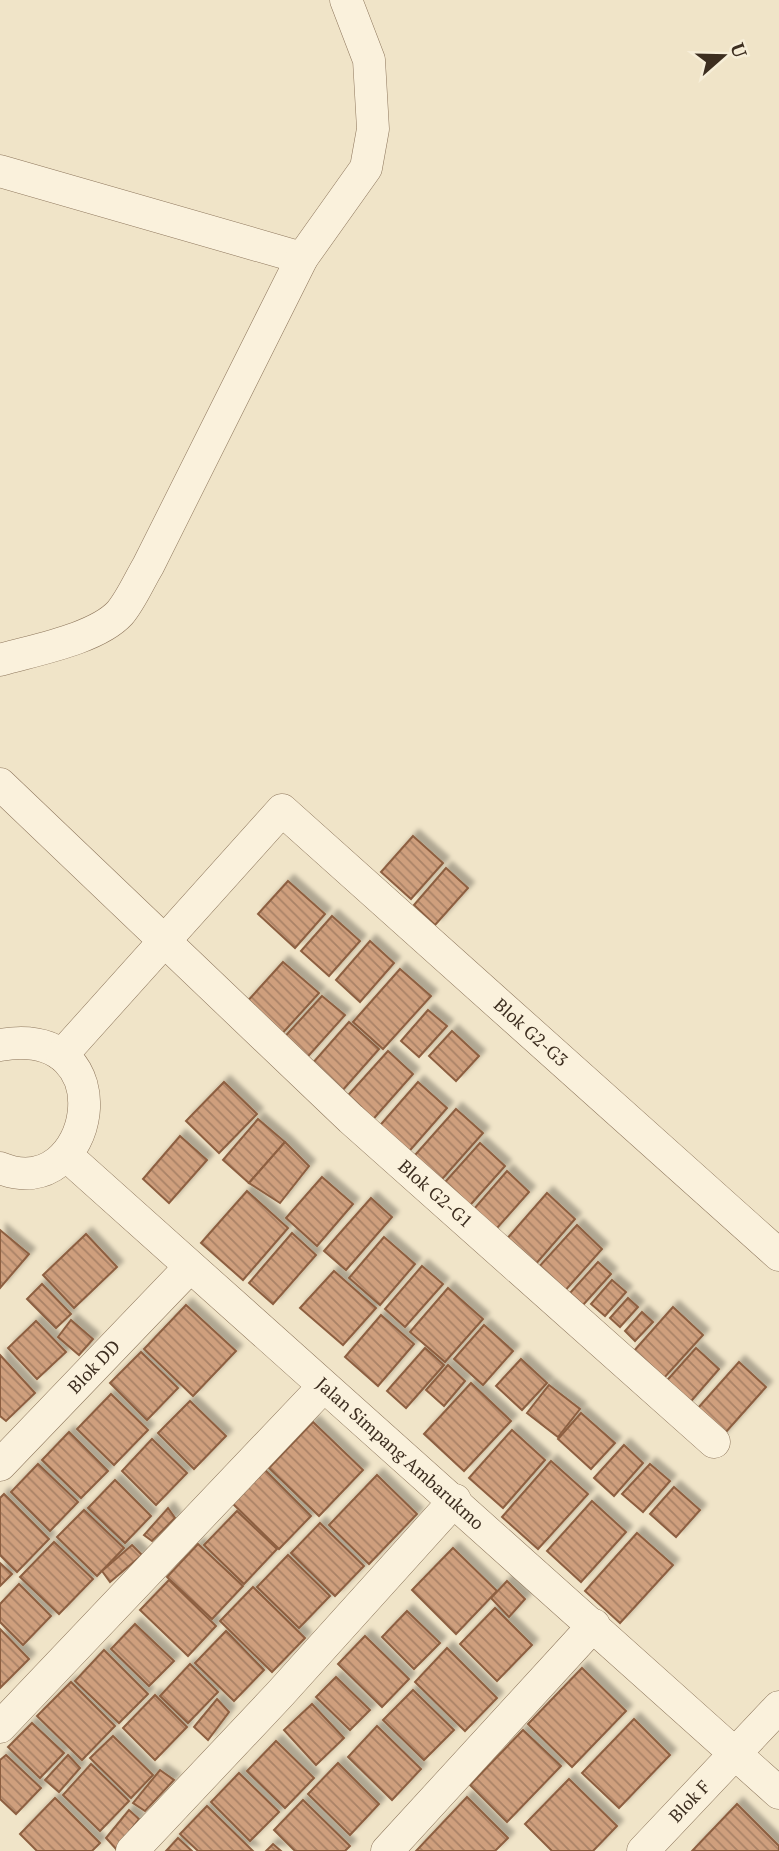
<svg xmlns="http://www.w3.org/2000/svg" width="779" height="1851" font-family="'PT Serif',serif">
	<defs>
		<pattern id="building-back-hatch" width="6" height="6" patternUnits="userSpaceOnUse" patternTransform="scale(1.75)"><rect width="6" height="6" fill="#cf9f7d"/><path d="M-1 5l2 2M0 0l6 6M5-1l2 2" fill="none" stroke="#a98266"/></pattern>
		<filter id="shadow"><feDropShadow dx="6" dy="-6" stdDeviation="2" flood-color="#0004"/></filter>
	</defs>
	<rect width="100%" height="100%" fill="#f0e4c8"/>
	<g fill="url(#building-back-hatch)" stroke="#8d5f41" stroke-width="2" filter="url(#shadow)">
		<path d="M413,836L443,863L411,899L381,872Z"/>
		<path d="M446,868L468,888L435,925L414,905Z"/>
		<path d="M288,881L325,914L295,948L258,914Z"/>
		<path d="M332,916L360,941L329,976L301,951Z"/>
		<path d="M370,941L394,963L360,1002L336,980Z"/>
		<path d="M283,962L319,993L279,1037L244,1005Z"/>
		<path d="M400,969L431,996L383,1049L353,1022Z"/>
		<path d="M322,996L345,1015L302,1063L279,1043Z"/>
		<path d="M428,1010L447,1026L419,1057L401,1041Z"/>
		<path d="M349,1022L379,1049L334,1100L304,1073Z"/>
		<path d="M452,1031L479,1056L456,1081L429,1056Z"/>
		<path d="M388,1051L413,1074L368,1125L342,1102Z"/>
		<path d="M224,1082L257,1114L219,1153L186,1121Z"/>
		<path d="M418,1082L447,1108L405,1156L376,1130Z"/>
		<path d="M456,1109L483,1133L435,1187L408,1163Z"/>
		<path d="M258,1119L285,1142L249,1183L223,1160Z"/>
		<path d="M180,1136L207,1160L169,1203L143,1179Z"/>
		<path d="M285,1142L309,1166L280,1203L249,1183Z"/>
		<path d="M480,1143L505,1166L464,1212L438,1190Z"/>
		<path d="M507,1171L529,1192L489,1237L467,1217Z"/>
		<path d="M322,1177L353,1204L317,1246L286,1218Z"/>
		<path d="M247,1191L288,1228L243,1280L201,1243Z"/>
		<path d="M547,1193L575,1219L527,1274L498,1249Z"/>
		<path d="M371,1198L392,1217L346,1270L324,1251Z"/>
		<path d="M577,1225L602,1249L563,1293L537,1269Z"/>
		<path d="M0,1230L29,1254L0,1288Z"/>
		<path d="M292,1233L316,1255L273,1304L249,1283Z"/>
		<path d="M86,1234L117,1267L74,1308L43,1275Z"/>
		<path d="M384,1237L415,1264L380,1305L349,1278Z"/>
		<path d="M598,1262L611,1274L583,1305L570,1293Z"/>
		<path d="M422,1266L443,1284L405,1327L385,1309Z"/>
		<path d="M334,1271L376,1308L343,1345L300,1308Z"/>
		<path d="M612,1280L626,1292L605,1316L591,1304Z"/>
		<path d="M42,1284L71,1314L56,1328L27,1299Z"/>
		<path d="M448,1288L483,1319L445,1362L410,1332Z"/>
		<path d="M628,1298L638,1307L620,1327L610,1318Z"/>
		<path d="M186,1305L236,1351L193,1396L144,1349Z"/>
		<path d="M673,1307L703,1335L663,1379L633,1352Z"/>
		<path d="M642,1312L653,1322L635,1341L625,1331Z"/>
		<path d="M381,1315L414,1344L378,1386L345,1357Z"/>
		<path d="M71,1320L93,1339L79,1355L58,1337Z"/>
		<path d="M36,1321L66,1352L37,1379L8,1348Z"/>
		<path d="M484,1325L513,1351L483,1385L454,1359Z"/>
		<path d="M425,1348L444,1365L406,1408L387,1391Z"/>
		<path d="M696,1348L719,1369L686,1407L662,1386Z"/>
		<path d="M141,1352L178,1388L147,1420L110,1383Z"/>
		<path d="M0,1355L35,1393L6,1421L0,1416Z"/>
		<path d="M521,1359L547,1383L522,1410L496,1386Z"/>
		<path d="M739,1362L766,1387L717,1442L690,1417Z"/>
		<path d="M448,1365L465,1381L444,1406L426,1390Z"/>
		<path d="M471,1383L511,1421L464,1471L424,1434Z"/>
		<path d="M549,1385L580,1409L558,1437L527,1413Z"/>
		<path d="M111,1394L148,1430L114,1465L77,1429Z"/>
		<path d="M190,1401L226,1436L194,1469L158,1433Z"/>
		<path d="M581,1413L615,1443L591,1469L558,1439Z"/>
		<path d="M313,1422L363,1470L319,1516L269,1468Z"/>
		<path d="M512,1430L545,1460L503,1508L469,1478Z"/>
		<path d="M69,1432L108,1471L81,1498L42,1460Z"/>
		<path d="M152,1439L187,1473L156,1505L122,1471Z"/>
		<path d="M624,1445L643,1463L614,1496L594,1478Z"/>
		<path d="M551,1461L588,1494L538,1549L502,1517Z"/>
		<path d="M38,1464L78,1502L50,1531L11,1492Z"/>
		<path d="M650,1464L670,1481L643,1512L622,1494Z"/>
		<path d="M265,1470L311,1516L279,1549L232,1503Z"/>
		<path d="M377,1475L417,1514L369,1564L329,1525Z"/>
		<path d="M115,1480L151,1516L125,1543L88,1508Z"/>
		<path d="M674,1487L700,1510L676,1537L650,1514Z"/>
		<path d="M4,1494L49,1539L17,1572L0,1555V1498Z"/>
		<path d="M592,1501L626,1532L581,1582L547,1551Z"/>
		<path d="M168,1508L175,1518L152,1541L144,1535Z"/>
		<path d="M84,1510L124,1548L97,1576L57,1537Z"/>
		<path d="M237,1511L277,1549L244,1584L204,1545Z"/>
		<path d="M320,1523L364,1566L335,1596L291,1553Z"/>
		<path d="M637,1533L673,1565L620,1623L585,1591Z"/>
		<path d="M54,1542L93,1579L59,1614L20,1577Z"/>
		<path d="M198,1544L243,1586L212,1619L167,1577Z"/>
		<path d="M132,1545L142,1555L110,1582L102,1571Z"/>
		<path d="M453,1548L497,1591L456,1634L412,1590Z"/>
		<path d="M288,1555L330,1596L299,1628L257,1587Z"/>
		<path d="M0,1563L12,1574L0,1586Z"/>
		<path d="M169,1580L216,1626L188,1656L140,1610Z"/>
		<path d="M507,1581L525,1599L509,1617L491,1598Z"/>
		<path d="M19,1584L51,1616L23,1645L0,1622V1604Z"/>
		<path d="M253,1587L305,1638L272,1672L220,1621Z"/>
		<path d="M495,1608L532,1645L497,1681L460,1644Z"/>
		<path d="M407,1611L440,1643L414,1669L382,1637Z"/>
		<path d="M135,1624L174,1661L149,1686L111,1649Z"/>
		<path d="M0,1629L29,1659L0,1688Z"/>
		<path d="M226,1631L264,1670L234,1701L195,1663Z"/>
		<path d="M365,1636L409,1679L382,1707L338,1664Z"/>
		<path d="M447,1648L497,1698L465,1731L415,1682Z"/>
		<path d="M104,1650L148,1694L119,1723L75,1681Z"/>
		<path d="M190,1664L218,1692L188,1723L160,1696Z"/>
		<path d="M582,1668L626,1711L572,1767L528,1724Z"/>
		<path d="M336,1677L370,1710L350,1730L316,1697Z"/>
		<path d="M71,1682L115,1726L82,1760L37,1716Z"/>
		<path d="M413,1690L454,1730L424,1760L383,1720Z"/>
		<path d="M155,1695L187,1727L155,1760L123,1728Z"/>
		<path d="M217,1699L229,1712L208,1740L194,1727Z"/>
		<path d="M312,1704L344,1738L316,1765L284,1730Z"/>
		<path d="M634,1719L670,1755L619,1808L582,1773Z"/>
		<path d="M32,1723L64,1753L40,1778L8,1747Z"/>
		<path d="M377,1726L421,1769L392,1800L348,1757Z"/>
		<path d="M523,1730L561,1766L507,1822L470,1785Z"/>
		<path d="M113,1736L153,1775L131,1798L90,1758Z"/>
		<path d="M276,1741L314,1778L285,1808L247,1771Z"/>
		<path d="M6,1755L41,1788L16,1814L0,1799V1760Z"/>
		<path d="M68,1755L80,1768L59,1792L45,1780Z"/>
		<path d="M338,1763L379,1804L350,1835L308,1794Z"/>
		<path d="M91,1764L129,1801L100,1831L63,1795Z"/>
		<path d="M160,1770L174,1780L145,1811L133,1803Z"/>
		<path d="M239,1773L279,1812L250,1841L211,1802Z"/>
		<path d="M569,1779L617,1826L593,1851H552L525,1824Z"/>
		<path d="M467,1797L508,1838L495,1851H416Z"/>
		<path d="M55,1798L100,1843L92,1851H37L20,1834Z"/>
		<path d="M303,1800L350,1846L345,1851H295L274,1830Z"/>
		<path d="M737,1804L779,1846V1851H692Z"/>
		<path d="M207,1806L253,1851H198L180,1834Z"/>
		<path d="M129,1810L139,1819L116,1849L106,1838Z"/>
		<path d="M178,1838L192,1851H166Z"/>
		<path d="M273,1844L281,1851H266Z"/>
	</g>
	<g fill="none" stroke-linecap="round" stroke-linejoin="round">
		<defs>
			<g id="street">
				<path d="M0,171L302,258"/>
				<path d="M0,660C34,650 96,639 120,613C131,600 139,581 148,566L302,258L366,168L373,129L369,60L346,0"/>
				<path id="s1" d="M0,784L351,1119L714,1442"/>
				<path d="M0,1045C129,1023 94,1207 0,1168"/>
				<path id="s2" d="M62,1055L282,810L779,1255"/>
				<path id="s3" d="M66,1155L779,1793"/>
				<path id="s4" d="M0,1465L190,1267"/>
				<path d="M0,1727L323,1387"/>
				<path d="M132,1851L280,1694L455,1500"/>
				<path d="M387,1851L594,1625"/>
				<path id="s5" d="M643,1851L779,1707"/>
			</g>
		</defs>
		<use href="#street" stroke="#8d765c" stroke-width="33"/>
		<use href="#street" stroke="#faf1dc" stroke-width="32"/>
	</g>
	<g text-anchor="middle" stroke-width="6" stroke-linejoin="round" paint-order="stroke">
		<g font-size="18" fill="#3d2e20" stroke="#f7eed8">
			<text dy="6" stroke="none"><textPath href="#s2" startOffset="663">Blok G2-G3</textPath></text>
			<text dy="6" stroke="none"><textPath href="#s1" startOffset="598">Blok G2-G1</textPath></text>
			<text dy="6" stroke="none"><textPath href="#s4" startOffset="136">Blok DD</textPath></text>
			<text dy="6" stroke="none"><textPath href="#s3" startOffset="448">Jalan Simpang Ambarukmo</textPath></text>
			<text dy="6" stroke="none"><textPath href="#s5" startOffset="68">Blok F</textPath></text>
		</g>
	</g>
	<g transform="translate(723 56) rotate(70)" stroke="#f7eed8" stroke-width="5" paint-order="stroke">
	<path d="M0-5L12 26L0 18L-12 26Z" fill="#3d2e20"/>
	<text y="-10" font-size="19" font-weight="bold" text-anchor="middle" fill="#3d2e20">U</text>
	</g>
</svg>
